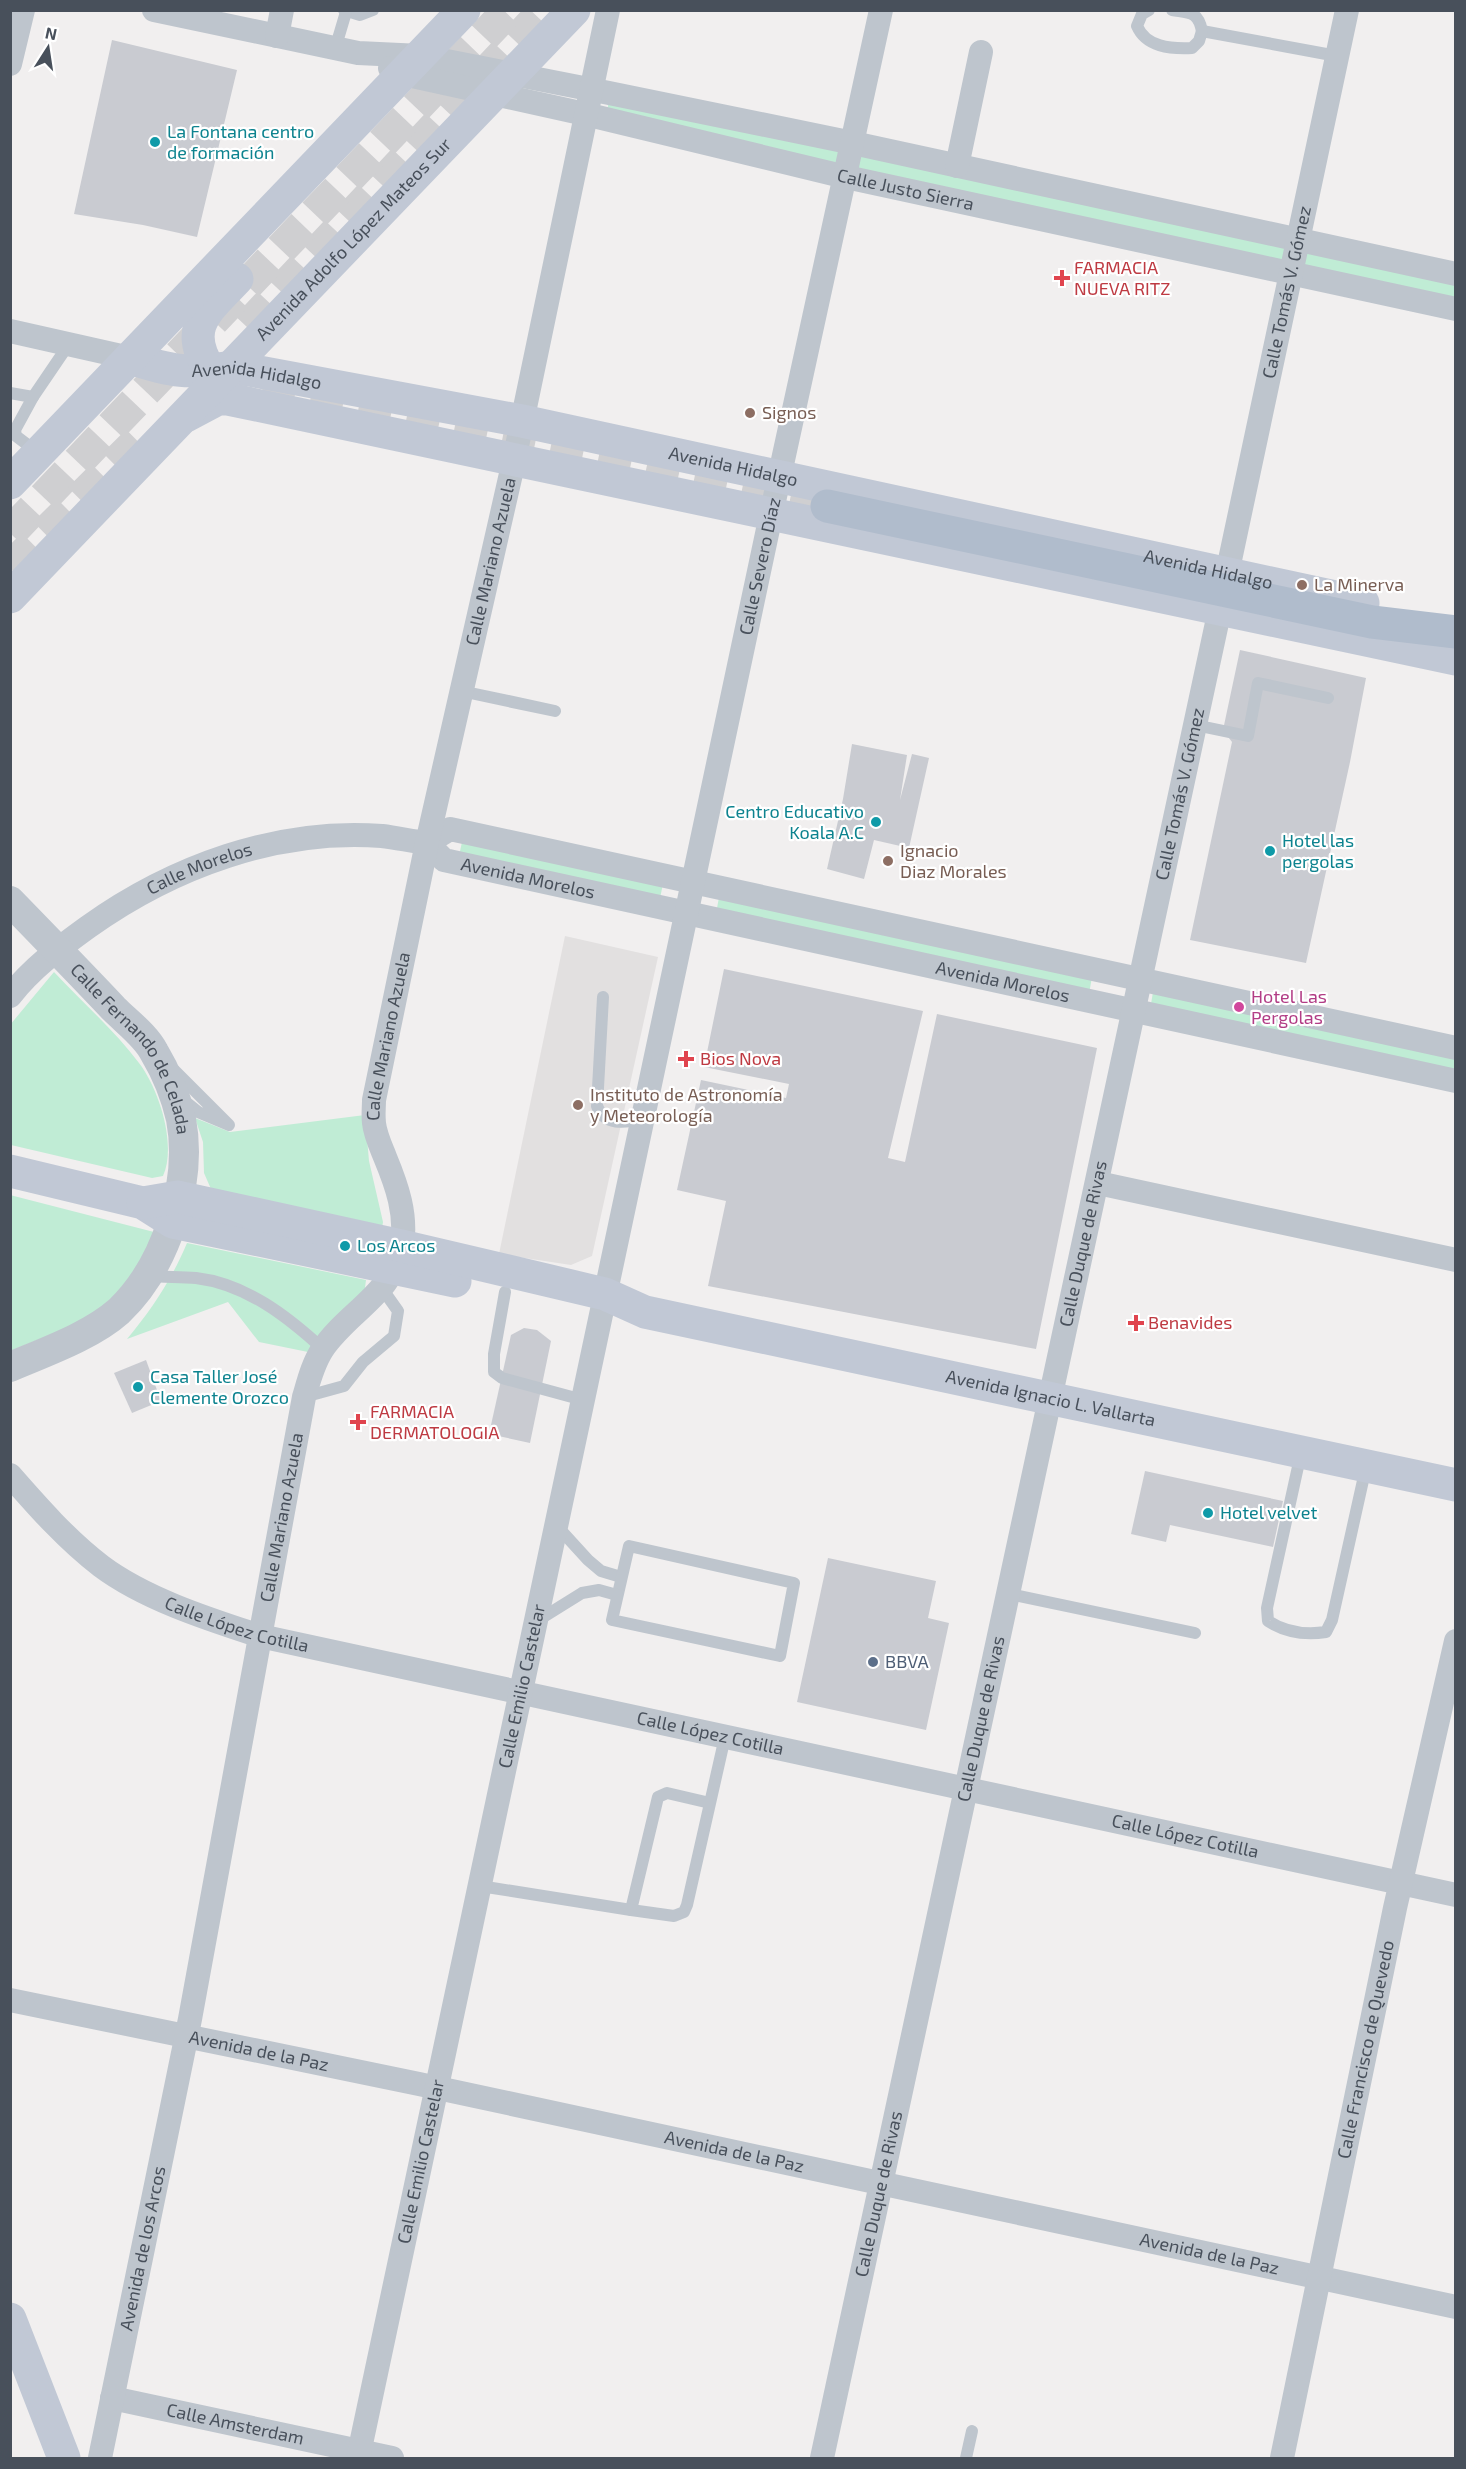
<svg xmlns="http://www.w3.org/2000/svg" width="1466" height="2469" font-family="'Exo 2',sans-serif">
	<rect width="100%" height="100%" fill="#f1efef"/>
	<path fill="#e2e0e0" d="M565,936L658,957L592,1256L571,1265L499,1254Z"/>
	<g fill="#c0ecd5">
		<path d="M609,93L1455,274V309L607,119Z"/>
		<path d="M462,842L663,884L660,898L459,856Z"/>
		<path d="M719,897L1092,977L1089,994L716,914Z"/>
		<path d="M54,972C82,1002 115,1031 139,1063C159,1089 177,1145 163,1176L152,1178L11,1145L10,1025Z"/>
		<path d="M1153,992L1455,1055V1074L1150,1010Z"/>
		<path d="M365,1115L369,1161L383,1222L382,1228L211,1189L204,1173L203,1142L195,1118L230,1132Z"/>
		<path d="M10,1195L154,1232L135,1277L87,1320L10,1351Z"/>
		<path d="M187,1243L366,1280L364,1295L308,1352L259,1342L228,1302L127,1339C152,1309 172,1279 187,1243Z"/>
	</g>
	<g fill="#c9cbd1">
		<path d="M112,40L237,70L197,237L143,225L74,214Z"/>
		<path d="M1240,650L1366,678L1350,762L1306,963L1190,940L1232,742L1223,730Z"/>
		<path d="M852,744L907,755L900,800L912,754L929,758L909,848L874,840L864,879L827,869L843,799Z"/>
		<path d="M724,969L923,1011L888,1158L905,1162L937,1014L1097,1048L1036,1349L708,1286L726,1201L677,1190L701,1080L786,1098L789,1084L704,1067Z"/>
		<path d="M524,1328L537,1330L551,1341L530,1443L489,1434L511,1335Z"/>
		<path d="M146,1360L161,1401L132,1413L114,1373Z"/>
		<path d="M1145,1471L1283,1501L1273,1547L1170,1525L1166,1542L1131,1534Z"/>
		<path d="M828,1558L936,1581L928,1618L949,1623L926,1730L797,1702Z"/>
	</g>
	<g fill="none" stroke-linecap="round" stroke-linejoin="round">
		<g stroke="#cfcfd1" stroke-width="33" stroke-dasharray="33 16" stroke-linecap="butt">
			<path d="M247,327L545,10"/>
			<path d="M214,386L235,384L827,506"/>
			<path d="M10,533L509,10"/>
			<path d="M10,568L139,440"/>
		</g>
		<g stroke="#bec5cd" stroke-width="12">
			<path d="M344,10L360,15L373,10"/>
			<path d="M1149,10L1142,14L1137,26C1146,47 1170,49 1192,48L1199,41L1202,31L1337,56"/>
			<path d="M1172,10C1190,13 1198,11 1202,31"/>
			<path d="M335,49L346,12"/>
			<path d="M10,393L33,397L69,344"/>
			<path d="M33,397L15,430L16,436L37,452"/>
			<path d="M461,691L555,711"/>
			<path d="M1195,725L1248,736L1258,683L1328,698"/>
			<path d="M603,997L597,1106C604,1126 625,1123 643,1119"/>
			<path d="M174,1070L229,1125L198,1112L182,1099"/>
			<path d="M149,1276C165,1277 180,1277 196,1278C246,1284 287,1316 323,1349"/>
			<path d="M505,1292L494,1354V1372L502,1378L583,1400"/>
			<path d="M304,1397L344,1386L363,1362L394,1336L398,1311L381,1287"/>
			<path d="M1301,1453L1267,1608L1268,1621C1285,1632 1306,1635 1326,1632L1332,1620L1366,1467"/>
			<path d="M556,1525L588,1560L601,1571L621,1577"/>
			<path d="M629,1546L794,1583L780,1656L612,1620Z"/>
			<path d="M1009,1594L1195,1633"/>
			<path d="M537,1621L582,1593L599,1590L617,1595"/>
			<path d="M710,1803L667,1793L658,1797L631,1910L674,1916L684,1912L687,1905L725,1737"/>
			<path d="M480,1886L631,1910"/>
			<path d="M966,2458L972,2431"/>
		</g>
		<g stroke="#bec5cd" stroke-width="24">
			<path d="M154,10L358,53L421,56L609,93L853,143L1456,274"/>
			<path d="M277,36L282,10"/>
			<path d="M10,64L23,10"/>
			<path id="s1" d="M390,68L403,74L585,114L846,177L1456,309"/>
			<path d="M957,166L981,52"/>
			<path d="M10,331L130,358"/>
			<path id="s2" d="M1227,574L1347,10"/>
			<path id="s3" d="M427,843L444,860L1456,1081"/>
			<path d="M427,843L450,829L1456,1048"/>
			<path id="s4" d="M10,996C32,968 59,948 88,927C172,867 277,828 382,836C397,838 412,841 427,843"/>
			<path d="M1098,1183L1456,1260"/>
			<path id="s5" d="M10,1475C38,1507 67,1540 101,1566C145,1599 208,1619 260,1636L1456,1895"/>
			<path id="s6" d="M10,2000L419,2084L1456,2307"/>
			<path id="s7" d="M112,2398L392,2458"/>
			<path id="s8" d="M100,2458L190,2019L304,1397C309,1380 313,1364 322,1350C346,1313 394,1293 402,1246C407,1214 397,1186 385,1157C381,1147 375,1134 374,1123C373,1115 374,1107 374,1100L427,843L513,465L608,10"/>
			<path id="s9" d="M358,2458L771,515L881,10"/>
			<path id="s10" d="M822,2458L1220,609"/>
			<path id="s11" d="M1282,2458L1395,1908L1456,1641"/>
		</g>
		<path stroke="#bec5cd" stroke-width="30" id="s12" d="M10,901C45,937 80,973 114,1009C127,1022 146,1036 154,1052C166,1072 176,1097 181,1119C193,1183 166,1266 119,1311C91,1336 45,1352 10,1367"/>
		<g stroke="#c1c8d5" stroke-width="33">
			<path id="s13" d="M130,358C173,372 187,374 233,367L522,421L1363,603"/>
			<path d="M210,370C182,327 208,310 237,279"/>
			<path d="M186,416L218,399H228L1456,659"/>
			<path d="M10,483L464,10"/>
			<path id="s14" d="M10,597L574,10"/>
			<path d="M10,1171L143,1203L173,1222L455,1281"/>
			<path id="s15" d="M143,1203L178,1197L402,1246L588,1290L605,1294L645,1312L1456,1485"/>
			<path d="M10,2319L64,2458"/>
		</g>
		<path stroke="#b0bccc" stroke-width="33" d="M827,506L1372,622L1456,632"/>
	</g>
	<g fill="#0f9aa8" stroke="#fff" stroke-width="2">
		<circle cx="155" cy="142" r="6"/>
		<circle cx="876" cy="822" r="6"/>
		<circle cx="1270" cy="851" r="6"/>
		<circle cx="345" cy="1246" r="6"/>
		<circle cx="138" cy="1387" r="6"/>
		<circle cx="1208" cy="1513" r="6"/>
	</g>
	<g fill="#e0444e" stroke="#fff" stroke-width="2">
		<path d="M1059 269h6v6h6v6h-6v6h-6v-6h-6v-6h6z"/>
		<path d="M683 1050h6v6h6v6h-6v6h-6v-6h-6v-6h6z"/>
		<path d="M1133 1314h6v6h6v6h-6v6h-6v-6h-6v-6h6z"/>
		<path d="M355 1413h6v6h6v6h-6v6h-6v-6h-6v-6h6z"/>
	</g>
	<g fill="#8d6e63" stroke="#fff" stroke-width="2">
		<circle cx="750" cy="413" r="6"/>
		<circle cx="1302" cy="585" r="6"/>
		<circle cx="888" cy="861" r="6"/>
		<circle cx="578" cy="1105" r="6"/>
	</g>
	<circle fill="#d1479c" stroke="#fff" stroke-width="2" cx="1239" cy="1007" r="6"/>
	<circle fill="#5c6f8a" stroke="#fff" stroke-width="2" cx="873" cy="1662" r="6"/>
	<g text-anchor="middle" stroke-width="4.5" stroke-linejoin="round" paint-order="stroke">
		<g font-size="18" fill="#0d838f" stroke="#fff" text-anchor="start">
			<text x="167" y="138">La Fontana centro<tspan x="167" dy="21">de formación</tspan></text>
			<text x="864" y="818" text-anchor="end">Centro Educativo<tspan x="864" dy="21">Koala A.C</tspan></text>
			<text x="1282" y="847">Hotel las<tspan x="1282" dy="21">pergolas</tspan></text>
			<text x="357" y="1252">Los Arcos</text>
			<text x="150" y="1383">Casa Taller José<tspan x="150" dy="21">Clemente Orozco</tspan></text>
			<text x="1220" y="1519">Hotel velvet</text>
		</g>
		<g font-size="18" fill="#48505b" stroke="#fff">
			<text dy="6" stroke="none"><textPath href="#s1" startOffset="530">Calle Justo Sierra</textPath></text>
			<text dy="6" stroke="none"><textPath href="#s14" startOffset="496">Avenida Adolfo López Mateos Sur</textPath></text>
			<text dy="6" stroke="none"><textPath href="#s2" startOffset="288">Calle Tomás V. Gómez</textPath></text>
			<text dy="6" stroke="none"><textPath href="#s13" startOffset="129">Avenida Hidalgo</textPath></text>
			<text dy="6" stroke="none"><textPath href="#s13" startOffset="615">Avenida Hidalgo</textPath></text>
			<text dy="6" stroke="none"><textPath href="#s8" startOffset="1966">Calle Mariano Azuela</textPath></text>
			<text dy="6" stroke="none"><textPath href="#s9" startOffset="1934">Calle Severo Díaz</textPath></text>
			<text dy="6" stroke="none"><textPath href="#s13" startOffset="1101">Avenida Hidalgo</textPath></text>
			<text dy="6" stroke="none"><textPath href="#s10" startOffset="1702">Calle Tomás V. Gómez</textPath></text>
			<text dy="6" stroke="none"><textPath href="#s4" startOffset="231">Calle Morelos</textPath></text>
			<text dy="6" stroke="none"><textPath href="#s3" startOffset="110">Avenida Morelos</textPath></text>
			<text dy="6" stroke="none"><textPath href="#s3" startOffset="596">Avenida Morelos</textPath></text>
			<text dy="6" stroke="none"><textPath href="#s8" startOffset="1480">Calle Mariano Azuela</textPath></text>
			<text dy="6" stroke="none"><textPath href="#s12" startOffset="194">Calle Fernando de Celada</textPath></text>
			<text dy="6" stroke="none"><textPath href="#s10" startOffset="1242">Calle Duque de Rivas</textPath></text>
			<text dy="6" stroke="none"><textPath href="#s15" startOffset="932">Avenida Ignacio L. Vallarta</textPath></text>
			<text dy="6" stroke="none"><textPath href="#s8" startOffset="958">Calle Mariano Azuela</textPath></text>
			<text dy="6" stroke="none"><textPath href="#s5" startOffset="278">Calle López Cotilla</textPath></text>
			<text dy="6" stroke="none"><textPath href="#s9" startOffset="789">Calle Emilio Castelar</textPath></text>
			<text dy="6" stroke="none"><textPath href="#s10" startOffset="756">Calle Duque de Rivas</textPath></text>
			<text dy="6" stroke="none"><textPath href="#s5" startOffset="764">Calle López Cotilla</textPath></text>
			<text dy="6" stroke="none"><textPath href="#s5" startOffset="1250">Calle López Cotilla</textPath></text>
			<text dy="6" stroke="none"><textPath href="#s11" startOffset="417">Calle Francisco de Quevedo</textPath></text>
			<text dy="6" stroke="none"><textPath href="#s6" startOffset="254">Avenida de la Paz</textPath></text>
			<text dy="6" stroke="none"><textPath href="#s6" startOffset="740">Avenida de la Paz</textPath></text>
			<text dy="6" stroke="none"><textPath href="#s9" startOffset="303">Calle Emilio Castelar</textPath></text>
			<text dy="6" stroke="none"><textPath href="#s10" startOffset="270">Calle Duque de Rivas</textPath></text>
			<text dy="6" stroke="none"><textPath href="#s8" startOffset="214">Avenida de los Arcos</textPath></text>
			<text dy="6" stroke="none"><textPath href="#s6" startOffset="1226">Avenida de la Paz</textPath></text>
			<text dy="6" stroke="none"><textPath href="#s7" startOffset="126">Calle Amsterdam</textPath></text>
		</g>
		<g font-size="18" fill="#be3a42" stroke="#fff" text-anchor="start">
			<text x="1074" y="274">FARMACIA<tspan x="1074" dy="21">NUEVA RITZ</tspan></text>
			<text x="700" y="1065">Bios Nova</text>
			<text x="1148" y="1329">Benavides</text>
			<text x="370" y="1418">FARMACIA<tspan x="370" dy="21">DERMATOLOGIA</tspan></text>
		</g>
		<g font-size="18" fill="#785e54" stroke="#fff" text-anchor="start">
			<text x="762" y="419">Signos</text>
			<text x="1314" y="591">La Minerva</text>
			<text x="900" y="857">Ignacio<tspan x="900" dy="21">Diaz Morales</tspan></text>
			<text x="590" y="1101">Instituto de Astronomía<tspan x="590" dy="21">y Meteorología</tspan></text>
		</g>
		<g font-size="18" fill="#b23c85" stroke="#fff" text-anchor="start">
			<text x="1251" y="1003">Hotel Las<tspan x="1251" dy="21">Pergolas</tspan></text>
		</g>
		<g font-size="18" fill="#4e5e75" stroke="#fff" text-anchor="start">
			<text x="885" y="1668">BBVA</text>
		</g>
	</g>
	<rect width="1466" height="2469" fill="none" stroke="#48505b" stroke-width="24"/>
	<g transform="translate(48 48) rotate(12)" stroke="#ffffff" stroke-width="4.5" paint-order="stroke">
	<path d="M0-4.5L10 22L0 15L-10 22Z" fill="#48505b"/>
	<text y="-9" font-size="16" font-weight="bold" text-anchor="middle" fill="#48505b">N</text>
	</g>
</svg>
